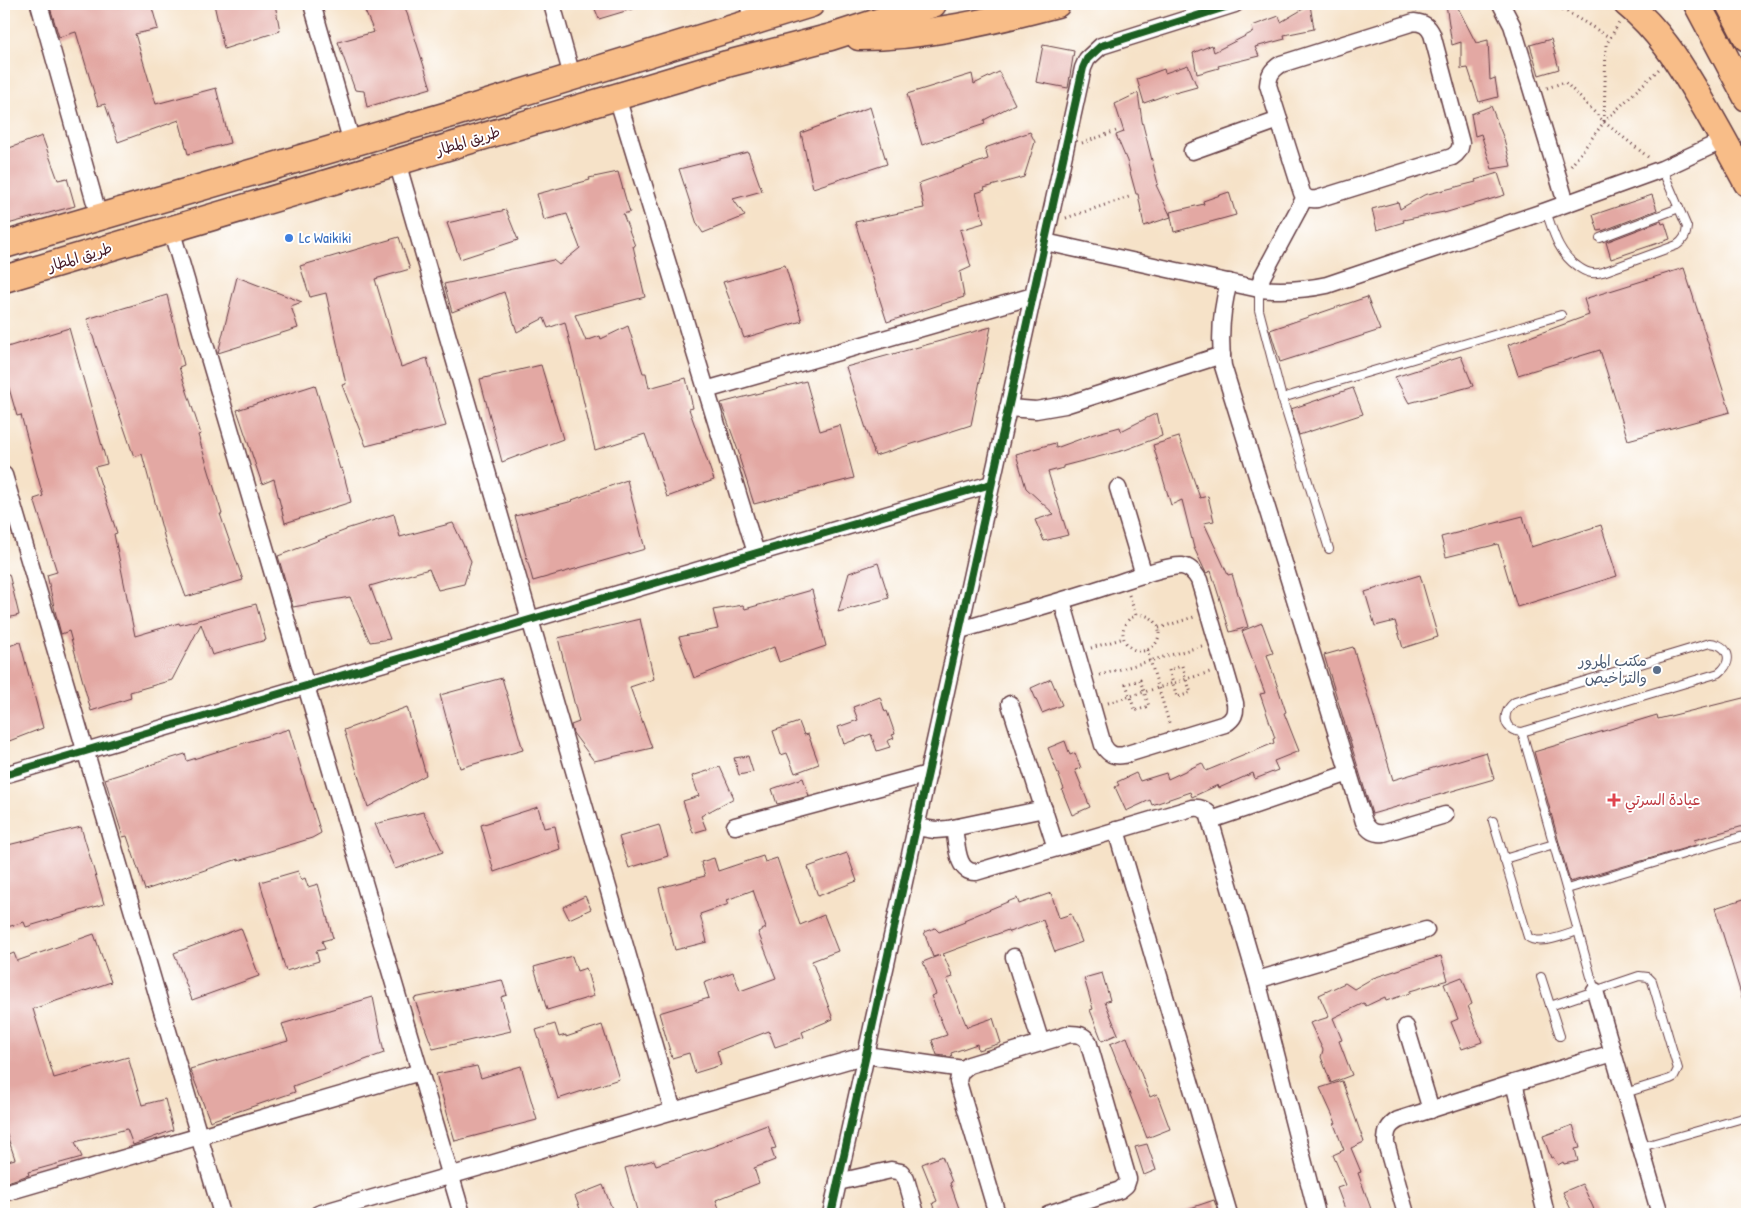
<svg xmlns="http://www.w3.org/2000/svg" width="1751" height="1218" font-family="'Patrick Hand','Playpen Sans Arabic',sans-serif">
	<rect width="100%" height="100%" fill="#fff"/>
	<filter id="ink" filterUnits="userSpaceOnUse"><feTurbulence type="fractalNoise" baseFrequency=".02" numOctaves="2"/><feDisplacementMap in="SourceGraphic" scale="10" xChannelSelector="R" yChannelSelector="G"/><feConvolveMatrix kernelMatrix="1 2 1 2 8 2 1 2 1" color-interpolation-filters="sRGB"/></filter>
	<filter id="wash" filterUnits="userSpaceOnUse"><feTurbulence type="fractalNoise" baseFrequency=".0096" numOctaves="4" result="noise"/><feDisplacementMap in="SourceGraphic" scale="20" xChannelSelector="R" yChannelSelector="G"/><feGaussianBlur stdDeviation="1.12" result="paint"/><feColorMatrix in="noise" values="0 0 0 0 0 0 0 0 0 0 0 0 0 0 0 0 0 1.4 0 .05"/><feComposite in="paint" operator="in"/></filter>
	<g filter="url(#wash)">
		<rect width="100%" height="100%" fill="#f6e2c8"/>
		<g id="blocks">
			<g fill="#e3a8a3">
				<path d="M49,4H151L158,29L135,34L156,104L216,88L230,143L188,154L179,120L118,142L105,104L98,106L76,32L59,37Z"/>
				<path d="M214,4H275L280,31L224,49Z"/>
				<path d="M362,4H404L431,88L367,107L364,91L355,90L338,42L374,32Z"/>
				<path d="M593,4H638L639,7L599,19Z"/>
				<path d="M1446,4H1456L1476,43L1488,40L1490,80L1495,78L1498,97L1479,102L1468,68L1461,69V42L1452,45Z"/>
				<path d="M1310,5L1314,29L1284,35L1285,39L1255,47L1259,56L1218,66L1219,68L1197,74L1193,53L1212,45L1214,52L1253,32L1252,26L1279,16L1281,22Z"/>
				<path d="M1551,39L1559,69L1539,75L1530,45Z"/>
				<path d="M1043,45L1074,51L1068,88L1036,82Z"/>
				<path d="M1188,65L1197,87L1175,93L1174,92L1144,103L1137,79L1164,69L1165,73Z"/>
				<path d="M999,72L1015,104L984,120L985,124L922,145L907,94L972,74L974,84Z"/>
				<path d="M1138,93L1142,121L1158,184L1156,185L1171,217L1144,226L1138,194H1136L1127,161L1116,135L1124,132L1115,104Z"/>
				<path d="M1491,106L1504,139L1511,166L1492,169L1481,134L1475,136L1471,114Z"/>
				<path d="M870,107L887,164L813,188L801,133Z"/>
				<path d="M1030,132L1035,142L1024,177L984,188L985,190L976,193L984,223L960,230L971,267L960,272L964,297L887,322L855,222L924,208L919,183L988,159L985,148Z"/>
				<path d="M42,136L58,180L67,178L75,206L4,225V150Z"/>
				<path d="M748,152L762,191L733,199L745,216L703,233L697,224L679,169Z"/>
				<path d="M618,172L626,200L630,212L623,214L635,246H633L645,297L575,315L586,341L600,336L601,339L628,326L643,373H646L649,388L686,378L693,408L689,409L714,480L667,497L645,434L595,450L565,322L548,328L544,318L517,332L504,292L452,312L444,284L553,260L559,265L580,248L567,214L544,220L537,194L590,180L589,178Z"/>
				<path d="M1498,173L1505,195L1444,213V212L1403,220L1404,222L1377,230L1372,209L1398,202L1400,209L1424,195L1476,182L1475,180Z"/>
				<path d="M1229,192L1236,215L1174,232L1170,212L1204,204L1203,201Z"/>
				<path d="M1652,195L1657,210L1602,231V230L1598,231L1593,215Z"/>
				<path d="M506,210L518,240L460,259L447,223Z"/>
				<path d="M1661,221L1662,224L1665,223L1670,239L1611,259L1606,242Z"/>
				<path d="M399,237L410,269L375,279L401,367L427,358L446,426L366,446L342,385L346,384L326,293L310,297L300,266Z"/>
				<path d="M785,265L802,321L744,338L723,282Z"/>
				<path d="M1684,268L1730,412L1628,440L1600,350L1518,375L1508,345L1589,315L1584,299Z"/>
				<path d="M237,277L302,302L291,306L298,328L218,353Z"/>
				<path d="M167,295L184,365L179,367L201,434L198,435L222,514H220L243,580L186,597L166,543L142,454L134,457L87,319Z"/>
				<path d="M1367,297L1380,330L1280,362L1270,330Z"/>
				<path d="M991,327L971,425L875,456L846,367Z"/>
				<path d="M69,328L107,464L95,467L117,533L114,534L135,636L179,623L180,625L256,604L266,640L212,655L201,624L172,680L130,692L131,698L91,711L69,631L61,634L55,611L47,575L57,572L34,499L43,496L21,415L17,416L4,371V348Z"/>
				<path d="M1461,356L1473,386L1409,403L1395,377Z"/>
				<path d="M541,365L563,439L502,462L480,379Z"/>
				<path d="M806,381L820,431L840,425L854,478L754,504L739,457L740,456L721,403Z"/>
				<path d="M315,385L340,469L342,468L351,502L285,523L274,479L262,484L237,410Z"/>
				<path d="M1353,388L1363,414L1299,435L1291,409Z"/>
				<path d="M1157,413L1162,436L1125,450L1063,466V468L1048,472L1068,535L1044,541L1035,520L1054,514L1026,488L1016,454L1055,443L1056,448L1094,434L1120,427L1121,431Z"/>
				<path d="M1179,437L1200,498L1208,496L1214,521L1204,523L1228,575L1232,574L1248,627L1230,632L1211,571L1206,573L1194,548L1182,500L1171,505L1153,445Z"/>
				<path d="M627,480L645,549L533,581L515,516L573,501L572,500Z"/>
				<path d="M394,514L400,537L453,523L471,561L464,584L438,590L429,569L370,586L390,639L370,642L350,597L293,607L278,556L346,530V529Z"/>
				<path d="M1523,516L1531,547L1601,525L1617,576L1517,607L1498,544L1446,557L1441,537Z"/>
				<path d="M878,563L889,598L838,612L849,573Z"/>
				<path d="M9,574L19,615L4,619V575Z"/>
				<path d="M1420,575L1438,637L1403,648L1395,621L1375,626L1365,592Z"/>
				<path d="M812,590L826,646L779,662L774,647L694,678L679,637L718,629L713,610L743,605L745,609Z"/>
				<path d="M640,619L654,679L630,687L652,748L594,761L573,733L571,725L579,722L558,638Z"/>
				<path d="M1262,623L1273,653L1267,655L1286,712L1284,713L1299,751L1274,761L1278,770L1255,779L1253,773L1219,788L1218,785L1192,797L1190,792L1152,805L1150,800L1126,811L1115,787L1119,785L1117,782L1136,773L1140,781L1166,773L1168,779L1202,763L1206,771L1274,743L1273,739L1275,738L1260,694L1265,693L1242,631Z"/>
				<path d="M20,642L43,728L4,743V648Z"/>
				<path d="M1353,647L1393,780L1486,752L1494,779L1372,814L1324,655Z"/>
				<path d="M502,678L523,750L460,768L440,695Z"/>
				<path d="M1051,679L1062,705L1042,713L1031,688Z"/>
				<path d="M880,697L885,712L887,711L895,734L892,735L894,738L887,741L890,747L877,751L871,734L844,744L838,727L858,720L853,707Z"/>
				<path d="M1747,697V825L1694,840L1696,845L1570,882L1534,752L1657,715L1658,719Z"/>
				<path d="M407,707L426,775L368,807L344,730Z"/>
				<path d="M799,722L804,735L808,734L819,764L795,773L787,753L781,755L773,731Z"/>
				<path d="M289,729L321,833L312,838L238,861V859L145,890L127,836L123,837L105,779L185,754L187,761Z"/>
				<path d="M1065,741L1070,755L1075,753L1081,768L1075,770L1090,807L1072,815L1062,790L1064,789L1048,748Z"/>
				<path d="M748,756L753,772L739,775L734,758Z"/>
				<path d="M720,767L734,798L701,816L706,829L693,833L683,801L699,796L692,776Z"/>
				<path d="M803,778L809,796L777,804L772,789Z"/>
				<path d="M538,807L544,828L555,826L560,849L494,872L481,825Z"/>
				<path d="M423,812L443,852L395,869L375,824Z"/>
				<path d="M659,825L668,856L629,868L619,837Z"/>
				<path d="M81,827L104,904L26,927L24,922L4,928V868H8L4,846Z"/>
				<path d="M847,853L857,881L818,896L808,867Z"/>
				<path d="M763,856L765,862L777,858L800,925L824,915L838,951L812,961L833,1019L802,1032L804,1037L775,1047L769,1031L717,1051L721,1065L695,1073L689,1053L672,1058L659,1013L709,998L704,983L733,972L740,991L776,978L758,932L766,928L753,890L727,900L729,904L700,914L707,942L675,950L659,888L705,876L701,862L714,858L718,871Z"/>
				<path d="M298,871L301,880L305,878L308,887L318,884L333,938L322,941L325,949L316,951L319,961L286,971L260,882Z"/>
				<path d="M1051,893L1059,918L1071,914L1082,942L1055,952L1043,920L1009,932L1008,930L943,954L953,977L947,979L967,1027L993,1018L1001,1043L978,1050L977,1044L951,1053L952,1057L937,1055L932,1040L947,1035L931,996L936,994L923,962L940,955L933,957L924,932L935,928L939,932L965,922L964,920L1017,898L1019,904Z"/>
				<path d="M585,896L591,909L569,919L563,907Z"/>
				<path d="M1747,898V1003L1744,1004L1715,908Z"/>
				<path d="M241,928L259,976L192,1000L174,953Z"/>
				<path d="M94,934L111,982L33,1009L54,1078L128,1057L142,1105L165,1099L173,1130L133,1145L127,1129L75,1142L82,1157L28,1172L29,1175L4,1183V1162L15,1159L4,1126V957L14,953L17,961Z"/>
				<path d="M572,956L577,971L586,968L594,996L547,1010L534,967Z"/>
				<path d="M1441,956L1448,980L1410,991V993L1386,1001L1385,997L1366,1006L1364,1003L1333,1018L1342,1040L1339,1041L1352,1075L1331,1083L1321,1057L1323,1050L1310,1023L1329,1017L1319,995L1345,983L1354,989L1373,978Z"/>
				<path d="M1102,973L1110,1000L1105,1002L1118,1034L1102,1041L1090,1010L1093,1009L1084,978Z"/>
				<path d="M1462,977L1472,1004L1468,1006L1482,1042L1462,1049L1451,1022L1458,1019L1444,984Z"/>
				<path d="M502,980L507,995L501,997L511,1031L433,1049L414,998Z"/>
				<path d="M373,997L384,1053L293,1086L295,1092L210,1121L190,1069L288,1041L282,1024Z"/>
				<path d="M555,1024L559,1037L566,1035V1037L602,1025L619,1079L558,1099L536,1030Z"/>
				<path d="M1127,1037L1150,1097L1157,1094L1170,1129L1147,1138L1110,1044Z"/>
				<path d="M477,1066L481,1078L521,1066L537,1120L455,1141L436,1074Z"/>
				<path d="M1342,1081L1364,1142L1351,1148L1361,1172L1358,1173L1371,1209L1357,1214H1347L1337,1188L1346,1185L1333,1155L1344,1150L1334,1124L1336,1123L1320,1088Z"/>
				<path d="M767,1125L776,1148L771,1149L775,1160L754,1168L759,1183L716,1200L721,1214H638L625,1168L654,1160L656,1165L718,1145L717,1144Z"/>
				<path d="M1573,1125L1580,1148L1575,1149L1578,1161L1564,1164L1563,1162L1558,1165L1553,1157L1551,1158L1543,1136Z"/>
				<path d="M1147,1144L1156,1170L1144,1175L1135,1147Z"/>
				<path d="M942,1156L952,1182L950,1183L961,1214H937L933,1203L937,1201L922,1164Z"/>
				<path d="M1582,1184L1593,1207L1595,1214H1573L1563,1192Z"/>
				<path d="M603,1185L614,1214H582L575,1196Z"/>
				<path d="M1214,1200L1219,1214H1179V1212Z"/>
			</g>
		</g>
	</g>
	<g filter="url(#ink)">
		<use href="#blocks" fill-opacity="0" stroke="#643c43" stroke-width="1"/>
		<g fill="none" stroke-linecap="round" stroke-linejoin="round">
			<defs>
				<g id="service">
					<path d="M1546,211C1553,231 1558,253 1577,266C1585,272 1592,275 1603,272L1677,245C1684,240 1686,236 1687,227L1662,169"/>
					<path d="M1600,238L1679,208"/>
					<path d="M1259,289V310L1282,398L1329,549"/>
					<path d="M1282,398L1561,315"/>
					<path d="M1710,643C1729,645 1734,661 1719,673L1522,732C1502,731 1501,712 1515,702Z"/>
					<path d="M1522,732L1595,991"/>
					<path d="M1493,821L1528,937C1539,946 1565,935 1578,931"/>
					<path d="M1504,859L1554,844"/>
					<path d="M1567,889L1747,835"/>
					<path d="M1541,977L1560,1036"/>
					<path d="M1550,1006L1639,976L1648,977L1652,981L1678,1069L1674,1077L1670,1079L1625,1093"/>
					<path d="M1641,1147L1743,1118"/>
				</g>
				<g id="minor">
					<path d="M39,4L99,217"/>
					<path d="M312,4L352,143"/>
					<path d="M552,4L572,76"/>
					<path d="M748,4L753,21"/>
					<path d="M1501,4L1512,25L1566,203"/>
					<path d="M1414,22C1424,23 1428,26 1432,34L1461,143C1460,150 1458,153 1452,157L1317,199C1310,200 1306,199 1302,193L1268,85C1269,74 1272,70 1281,64Z"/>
					<path d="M617,97L756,553"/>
					<path d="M1192,151L1279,120"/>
					<path d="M397,162L673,1111"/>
					<path d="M171,229L462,1214"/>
					<path d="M1045,242L1259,289C1282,291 1304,290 1327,285L1546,211L1662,169L1724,140"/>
					<path d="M1229,282C1221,311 1219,337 1223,366L1364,822C1369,831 1374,834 1384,833L1445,815"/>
					<path d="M1259,289L1262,277L1305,197"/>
					<path d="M706,390L1033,296"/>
					<path d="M1008,408L1036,410L1065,405L1222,355"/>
					<path d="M4,475L222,1214"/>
					<path d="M1118,488L1144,575"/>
					<path d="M960,630C1009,616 1059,602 1108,586C1125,581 1166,565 1182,566C1190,567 1195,573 1199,580L1235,703C1236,713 1234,719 1225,724L1124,755C1114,757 1108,754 1103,745L1062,601"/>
					<path d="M1010,704L1056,848"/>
					<path d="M4,775L991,484"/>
					<path d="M1211,820L1349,773"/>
					<path d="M735,826L928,774"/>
					<path d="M916,827L935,830L948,829L1044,809"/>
					<path d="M954,828C957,843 956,873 976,872L1192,808C1199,807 1203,808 1208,813L1257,980L1317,1214"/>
					<path d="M1116,830L1229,1214"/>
					<path d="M1014,957L1041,1043"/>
					<path d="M1257,980L1426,930"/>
					<path d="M1595,991L1660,1214"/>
					<path d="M1406,1027L1431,1110"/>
					<path d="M1514,1083L1613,1053"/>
					<path d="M838,1182L891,1170L901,1172L906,1179L916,1214"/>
					<path d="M4,1193L420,1072"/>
					<path d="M318,1214L866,1055L963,1069"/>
					<path d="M831,1214L1083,68L1087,59L1101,46L1235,4"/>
					<path d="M997,1214L958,1082C959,1073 962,1070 969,1065L1070,1034C1079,1034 1083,1035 1088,1041L1128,1179L1126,1185L1120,1190L1048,1214"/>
					<path d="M1406,1214L1386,1143C1386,1131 1388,1126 1398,1120L1514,1083L1546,1214"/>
				</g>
				<g id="trunk">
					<path d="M1627,4C1658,29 1678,61 1698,95C1715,124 1731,153 1747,183"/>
					<path d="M1697,4L1747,98"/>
					<path d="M1729,4L1747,38"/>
					<path d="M859,37C925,37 993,21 1057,4"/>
					<path d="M4,245L455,113L811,4"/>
					<path d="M4,279L727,64L831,37L933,4"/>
				</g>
			</defs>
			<use href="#service" stroke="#643c43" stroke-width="10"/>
			<use href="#minor" stroke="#643c43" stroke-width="19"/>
			<use href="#trunk" stroke="#643c43" stroke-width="29"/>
			<g stroke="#643c43" stroke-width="3" stroke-dasharray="1 4" stroke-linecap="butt">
				<path d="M1554,4L1609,37"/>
				<path d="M1547,88L1565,82L1604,122L1648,157"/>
				<path d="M1604,121L1606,45L1619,23"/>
				<path d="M1082,143L1119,130"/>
				<path d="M1571,166L1604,122L1659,69"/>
				<path d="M1066,218L1132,196"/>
				<path d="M1129,595L1136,615"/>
				<circle cx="1141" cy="633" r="18"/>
				<path d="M1159,628L1194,617"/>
				<path d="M1091,648L1124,638"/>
				<path d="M1147,650L1170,726"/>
				<path d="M1182,666L1191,693L1177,697L1169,670Z"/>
				<path d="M1100,675L1202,646"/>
				<path d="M1140,680L1149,706L1135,711L1126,684Z"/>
				<path d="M1108,703L1210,672"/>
			</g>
			<use href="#service" stroke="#fff" stroke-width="8"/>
			<use href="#minor" stroke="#fff" stroke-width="16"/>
			<use href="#trunk" stroke="#f8bd88" stroke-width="26"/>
			<defs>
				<g id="cycleway">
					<path d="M4,775L991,484"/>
					<path d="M831,1214L1083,68L1087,59L1101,46L1235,4"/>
				</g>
			</defs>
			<use href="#cycleway" stroke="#fff" stroke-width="11"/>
			<use href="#cycleway" stroke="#1b5e20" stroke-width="8"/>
		</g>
	</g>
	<circle fill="#3f7fe0" stroke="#fff" stroke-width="2" cx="289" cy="238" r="5"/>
	<circle fill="#5c6f8a" stroke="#fff" stroke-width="2" cx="1657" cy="670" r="5"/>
	<path fill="#e0444e" stroke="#fff" stroke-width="2" d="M1611.5 792.5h5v5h5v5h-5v5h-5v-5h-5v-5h5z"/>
	<g text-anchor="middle" stroke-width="4" stroke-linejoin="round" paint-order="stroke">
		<g font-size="15" fill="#4a1f2b" stroke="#fff">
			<text transform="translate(468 141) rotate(-17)" y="5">طريق المطار</text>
			<text transform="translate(80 257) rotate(-17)" y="5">طريق المطار</text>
		</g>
		<g font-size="15" fill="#366cbe" stroke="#fff" text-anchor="start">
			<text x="299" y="243">Lc Waikiki</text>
		</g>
		<g font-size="15" fill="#4e5e75" stroke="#fff" text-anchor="end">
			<text x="1647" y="666">مكتب المرور<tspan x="1647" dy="17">والتراخيص</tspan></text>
		</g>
		<g font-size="15" fill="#be3a42" stroke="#fff" text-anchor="start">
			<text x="1625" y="805">عيادة السرتي</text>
		</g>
	</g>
	<rect width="1751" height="1218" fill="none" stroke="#fff" stroke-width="20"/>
</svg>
